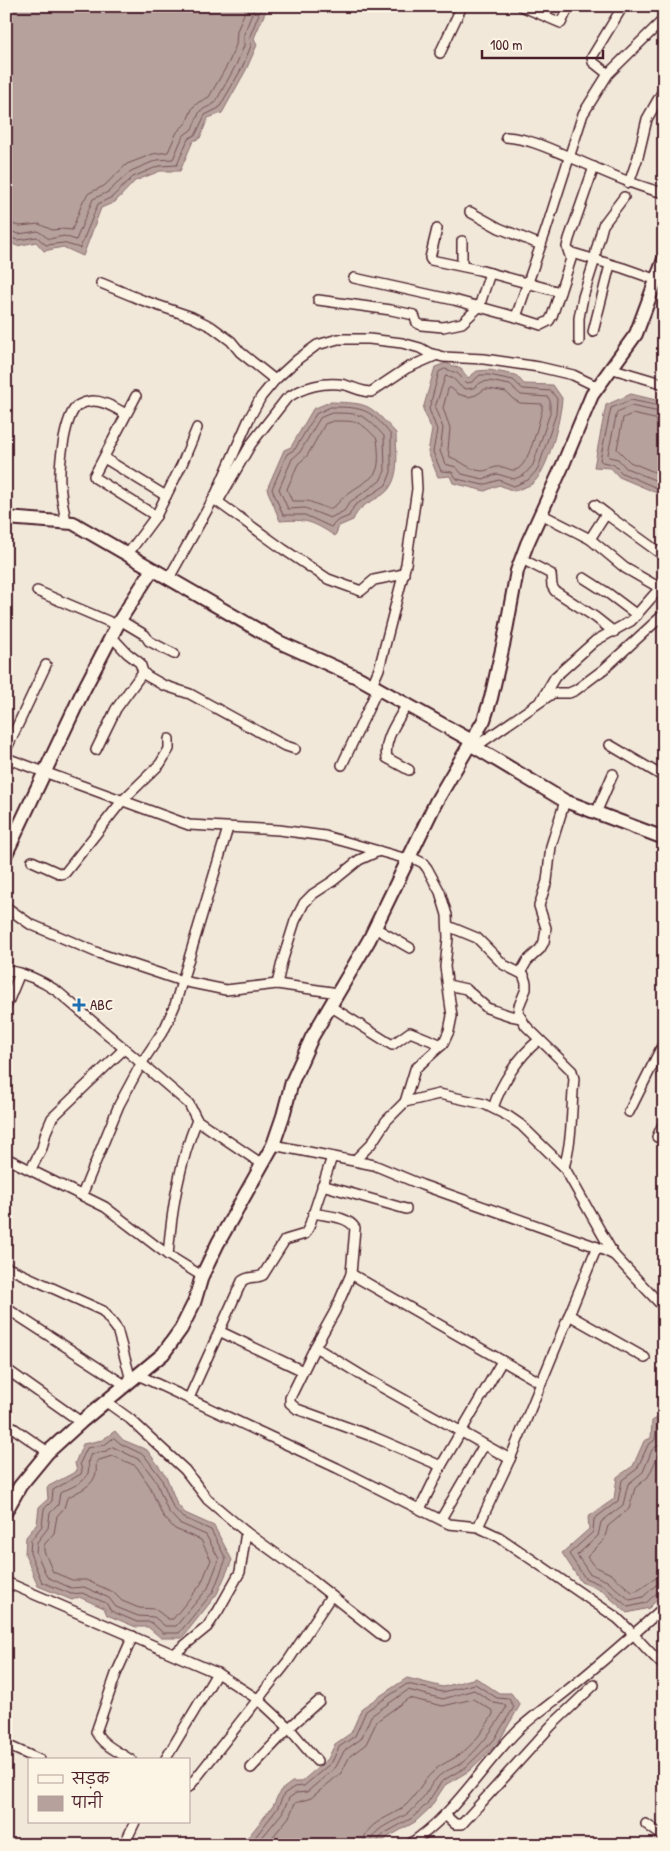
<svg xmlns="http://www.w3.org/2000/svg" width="670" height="1851" font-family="'Patrick Hand','Playpen Sans Deva',sans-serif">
	<rect width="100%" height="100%" fill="#f1e8da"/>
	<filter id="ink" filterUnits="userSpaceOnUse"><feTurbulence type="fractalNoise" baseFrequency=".02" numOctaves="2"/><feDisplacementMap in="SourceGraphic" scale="10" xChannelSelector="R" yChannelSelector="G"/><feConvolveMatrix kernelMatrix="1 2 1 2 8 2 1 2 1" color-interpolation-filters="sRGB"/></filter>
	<g filter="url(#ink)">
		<g fill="#b6a19c" stroke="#8b6d6f">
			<path d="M6,6H268L254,38L257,45L246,70L222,113L208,118L200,138L193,141L180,171H160L135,181L115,202L101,208L83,256L63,247L44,251L36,242L17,246L6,241Z"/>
			<path d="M446,363L461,369L468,378L477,371L489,370L516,375L524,384L553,385L562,398C561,418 548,472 532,484C527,487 519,489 514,491L499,485L485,491L453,483L450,476L438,477L428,452L432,430L423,409L435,367Z"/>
			<path d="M631,394L664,402V496L619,477L611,468L594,467L606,405Z"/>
			<path d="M330,402C370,403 369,404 396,433C396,450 400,472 390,487C382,501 362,499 353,520L339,526L335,536C312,521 306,519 280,521L267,489L284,450L291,447L313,409Z"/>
			<path d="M664,1414V1593L649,1608L627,1613L601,1590L581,1582L562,1553L589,1529L588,1517L614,1499L617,1477L633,1466L644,1441L651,1438L652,1421Z"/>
			<path d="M115,1431L123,1440L147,1450L166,1476L177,1504L185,1513L214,1526L232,1560L217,1594L182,1638H161L148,1627H136L107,1615L104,1608L79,1597L72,1600L38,1586L25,1554L26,1537L37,1524L39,1507L48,1499L47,1487L77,1471L75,1463L83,1444L102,1440Z"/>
			<path d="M407,1678L443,1687L476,1678L499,1693H511L520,1705L498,1743L469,1771L445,1785L430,1808L415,1822L388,1837L379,1845H234L249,1836L273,1806L280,1791L292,1782H301L328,1759L335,1744L351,1733L362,1708Z"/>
		</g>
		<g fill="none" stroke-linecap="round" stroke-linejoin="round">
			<g stroke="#755358" stroke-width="1">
				<path d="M6,223L20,226L39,224L52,230L62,229L72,230L83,201L89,193L104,186L127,164L153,154L168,152L177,132L186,123L193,107L199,102L209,97L229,62L236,45L237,31L247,6"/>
				<path d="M6,230L19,234L38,231L49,239L64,236L76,240L93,199L108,192L131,171L157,160L173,159L183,136L192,129L200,111L215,103L236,65L244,46V34L255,6"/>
				<path d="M6,237L18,240L37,237L46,245L63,243L80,248L98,204L112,197L133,177L159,166L177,165L188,139L196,134L205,115L219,108L242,68L251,46L250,36L262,6"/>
				<path d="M445,369L457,373L467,383L472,382L480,375H489L513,380L523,389L551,391L557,399L556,414L538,469L528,480L514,486L499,480L483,485L457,479L452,472L441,471L433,452L437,430L429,409L439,372Z"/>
				<path d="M446,376L454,379L460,386L466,389L473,388L482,382L489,381L510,385L521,395L548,397L550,401V413L533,465L524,475L514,479L497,474L483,479L462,474L456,467L445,464L440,451L443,428L435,408Z"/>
				<path d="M451,388L458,394L468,397L476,395L485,389H489L506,392L513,399L520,403L542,404V411C538,423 529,468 515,470C511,471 506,467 501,467C494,466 488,471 482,471C469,470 462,461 450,457L448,450L450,428L443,408L448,389Z"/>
				<path d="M331,407C364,407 370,409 391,435V472L386,485L354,506L349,516L337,521L331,527L305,515H283L272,489L287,454L295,449L316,414Z"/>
				<path d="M664,407L631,400L611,408L600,460L602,462L613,464L622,473L664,491"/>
				<path d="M332,413C362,413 364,414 384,436L385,471L380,481L350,502L344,511L330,518L305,508L288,509L279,489L292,459L300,452L320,418Z"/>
				<path d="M664,413L631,406L617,412L608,454L609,457L618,459L626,468L664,484"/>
				<path d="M334,421C359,421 360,421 377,439C382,480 374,474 346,495C338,501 340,504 329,509L308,501H292L287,489L298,464L307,456L325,424Z"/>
				<path d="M664,421L632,414L623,418L617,449L630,462L664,476"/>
				<path d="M664,1420L657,1424L655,1440L648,1445L637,1469L622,1480L618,1501L594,1519L593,1532L569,1554L585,1578L604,1586L628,1607L646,1603L659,1591L664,1590"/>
				<path d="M664,1427L661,1443L652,1450L643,1472L628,1484L623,1505L601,1522L598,1536L577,1555L589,1573L607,1581L630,1600L643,1597L656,1585L664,1584"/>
				<path d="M114,1438L121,1444L144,1455L161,1478L173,1507L182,1517L211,1530L226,1559L213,1592L179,1633H163L151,1622H137L111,1611L106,1603L82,1593L71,1594L42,1582L30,1553L31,1540L42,1526L44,1509L52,1501L53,1490L81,1474L82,1470L80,1463L87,1448L104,1445Z"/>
				<path d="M113,1447L140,1460L156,1481L168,1511L179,1523L206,1535L219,1559L208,1588L176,1626H165L154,1617L138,1616L116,1607L109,1598L84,1587L71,1588L47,1577L36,1552L37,1542L48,1528L50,1513L58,1505L60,1493C68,1488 86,1483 88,1473C90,1464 86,1464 91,1454L106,1451Z"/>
				<path d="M664,1452L658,1456L648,1477L635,1488L629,1509L608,1526L604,1540L587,1557L594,1566L611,1574L632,1592C645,1590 650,1577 664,1576"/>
				<path d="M113,1456L136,1466L149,1485L163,1516L175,1529L201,1540L211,1560L201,1584L173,1619H168L155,1609L139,1608L122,1601L113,1592L86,1580H72L53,1572L44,1551V1545L54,1533L57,1516L64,1508L67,1498C78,1491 93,1487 96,1473C97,1468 95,1465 97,1461Z"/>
				<path d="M244,1845L253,1840L277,1809L284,1794L294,1787L304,1786L332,1762L339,1747L355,1736L366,1711L407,1684L443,1692L475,1684L497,1698L509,1699L514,1707L494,1740L466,1767L442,1781L426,1805L412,1818L385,1833L378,1840L377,1845"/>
				<path d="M256,1845L282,1813L289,1798L296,1793L307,1792L336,1767L344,1751L361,1739L371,1716L408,1690L443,1699L474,1690L494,1703L505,1705L506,1708C493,1729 482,1746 463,1762C455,1768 443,1771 437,1778C426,1790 421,1805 407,1814C395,1822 371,1828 370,1845"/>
				<path d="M266,1845L289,1817L295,1803L311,1798L341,1773L350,1756L366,1744L377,1721L409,1698L443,1706L473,1699L493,1711V1714C484,1730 472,1747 456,1757C448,1762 439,1765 433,1772C422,1781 417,1795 406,1805C392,1818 364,1821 363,1845"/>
			</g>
			<defs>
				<g id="street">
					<path d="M521,6L561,23L569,6"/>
					<path d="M440,53L462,6"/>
					<path d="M608,74L593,62L592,57L623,6"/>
					<path d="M506,137C531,139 550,149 572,158C603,171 632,185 664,193"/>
					<path d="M629,183L638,157L647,119L664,89"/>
					<path d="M470,212L499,228L541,245"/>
					<path d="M437,229L430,258L431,260L479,270L560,292"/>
					<path d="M569,252L623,268L657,280"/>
					<path d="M462,266V241"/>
					<path d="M354,278L454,300L516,317L546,230L583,114L608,74L664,19"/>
					<path d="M101,283L142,300L192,317L212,327L231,341L240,352L275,380"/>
					<path d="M318,300L391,310L414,315L417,323L421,325L443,327L462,323L479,307L490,273"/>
					<path d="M516,317L541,325L549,321L552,316L571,259L567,247L569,239L594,167"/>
					<path d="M593,332L610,265"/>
					<path d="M579,341V318L583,297L595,259L596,251L603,225L624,197"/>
					<path d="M610,368L664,384"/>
					<path d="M136,396L94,476L95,478L156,516"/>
					<path d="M104,458L166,496"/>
					<path d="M216,494L218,502L283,549L328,579L361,591L374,580L404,574"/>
					<path d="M220,498L251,444L286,399C302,387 325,381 345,385C353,387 362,392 371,392L407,368L437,355"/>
					<path d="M595,505L608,515"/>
					<path d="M541,514L590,539L625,568L660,588"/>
					<path d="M66,522C64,509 61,497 60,484C59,467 64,418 77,406C79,405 84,402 87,402C100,398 115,408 126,414"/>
					<path d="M590,539L606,514L664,556"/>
					<path d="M127,555L156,516L182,464L197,428"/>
					<path d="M522,559L551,574L552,586L555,591L595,617L614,632"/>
					<path d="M169,578L216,494L249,419L261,397L275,380L298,359L317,345L338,339H369L402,343L420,348L429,353L443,357L484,359L539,367L573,375L598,387"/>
					<path d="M584,578L609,594L637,615"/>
					<path d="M37,591L117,625"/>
					<path d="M120,620L145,635L149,641L174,654"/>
					<path d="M112,637L127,653L140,663L143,672L147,676L163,685L190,694L283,745L295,749"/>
					<path d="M372,685L379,669L406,564L417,489L416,471"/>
					<path d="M542,699L555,677L595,641L631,621L660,588L664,580"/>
					<path d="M407,704C398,721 383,739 387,758L409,770"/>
					<path d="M610,745L664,777"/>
					<path d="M475,747L553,693H569L576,690L604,669L664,614"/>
					<path d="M6,750L46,665"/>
					<path d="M96,750L116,709L143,672"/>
					<path d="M6,758L189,825L279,830L325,836L407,859"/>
					<path d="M342,765L378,688"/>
					<path d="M596,813L613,774"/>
					<path d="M32,861L61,874L65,873L122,801L160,764L169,749V739"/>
					<path d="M6,907L30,924L98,953L182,981L226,990L277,984L338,993"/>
					<path d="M448,926L477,938L504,965L524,975"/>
					<path d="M375,928L410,948"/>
					<path d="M6,970C25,973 42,981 57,991L189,1104L197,1120C179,1164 172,1208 168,1255"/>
					<path d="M277,984L282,962L295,921L304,903L313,894L333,881L359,860L379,851"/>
					<path d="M448,985L466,989L487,1008L511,1016L521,1018"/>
					<path d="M330,1006L392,1045L410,1032L442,1045"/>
					<path d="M6,1007L20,973"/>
					<path d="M405,1102L415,1069L443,1044L449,1031L452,1016L445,967L448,938L447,915L440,892L427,868L423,863L409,856"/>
					<path d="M493,1108C501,1083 519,1056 539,1040"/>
					<path d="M629,1112L664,1042"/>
					<path d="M197,1120L262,1164"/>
					<path d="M657,1137L664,1122"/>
					<path d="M273,1145L374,1165L422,1185L597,1247L614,1255L664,1308"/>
					<path d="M6,1158L105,1207L168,1255L202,1276"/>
					<path d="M355,1160L371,1144L386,1121L405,1102L439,1094L484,1104L508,1116L521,1125L564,1167L614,1255"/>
					<path d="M564,1167C573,1138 571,1108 574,1079L572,1071L526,1026L518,1013L519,1006L526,989V983L522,971L523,968L527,961L540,949L544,942L546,928L539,906L547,881L551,846L565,801"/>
					<path d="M31,1169L42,1148L46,1132L52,1118L124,1049"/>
					<path d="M322,1185L406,1209"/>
					<path d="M82,1195L119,1105L141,1064L165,1028L175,1005L228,828"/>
					<path d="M313,1213C326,1216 348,1216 355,1228L351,1274L335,1311L315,1347L290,1398V1403L297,1409L374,1437L441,1466"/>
					<path d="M6,1267L103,1311L117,1329L131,1380"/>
					<path d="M351,1274L541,1383"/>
					<path d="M6,1308L125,1385"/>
					<path d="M569,1315L645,1358"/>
					<path d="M219,1331L303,1371"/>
					<path d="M315,1347L369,1380L510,1459"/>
					<path d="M6,1369L81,1422"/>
					<path d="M138,1375L337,1468L449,1524L478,1527L499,1537L617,1618C634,1633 647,1651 664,1666"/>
					<path d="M189,1398L242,1281C249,1275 256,1279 263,1275L285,1240L305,1234L309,1227L332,1157"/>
					<path d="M105,1401L130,1419L185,1470L208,1500L246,1532L308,1577L384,1637"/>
					<path d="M6,1423L48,1452"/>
					<path d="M420,1509L441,1466L502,1361"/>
					<path d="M441,1519L484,1445"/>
					<path d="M478,1527L510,1459L597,1247"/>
					<path d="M6,1582L217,1673L259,1700L289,1728L317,1761"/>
					<path d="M174,1654L207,1627L218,1611L240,1572L246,1532"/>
					<path d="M6,1746L11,1747L40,1760"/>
					<path d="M131,1760C119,1752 102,1745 96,1732L116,1674L133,1636"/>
					<path d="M165,1760L217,1673"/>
					<path d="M251,1768L289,1728L319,1701"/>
					<path d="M189,1787L288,1661L331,1596"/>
					<path d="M445,1815L455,1824H462L551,1726L594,1685"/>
					<path d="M646,1824L664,1837"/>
					<path d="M124,1845L135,1822"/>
					<path d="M408,1845C454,1816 480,1768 518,1730C534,1715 552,1703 569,1689C601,1663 633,1635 664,1607"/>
				</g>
				<g id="secondary">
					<path d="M6,518L73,523L279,642L359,678L472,741L475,747L565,801L664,838"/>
					<path d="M6,854L82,693L120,620L152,570"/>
					<path d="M6,1511L20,1486L48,1452L81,1422L163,1354L181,1329L194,1303L202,1276L218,1243L273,1145L283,1116L292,1082L312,1037L369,940L436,802L484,720L491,698L504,641L517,571L527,544L562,467L592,395L636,334L664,259"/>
				</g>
			</defs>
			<use href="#street" stroke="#4a1f2b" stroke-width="12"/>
			<use href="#secondary" stroke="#4a1f2b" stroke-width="16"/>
			<use href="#street" stroke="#fcf5e5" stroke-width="9"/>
			<use href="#secondary" stroke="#fcf5e5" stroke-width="12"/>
		</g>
	</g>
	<path fill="#1f6fb2" stroke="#fcf5e5" stroke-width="2" d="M76.5 997.5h5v5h5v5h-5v5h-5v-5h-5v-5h5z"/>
	<g text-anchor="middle" stroke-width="4" stroke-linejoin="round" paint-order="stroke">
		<g font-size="15" fill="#4a1f2b" stroke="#fcf5e5" text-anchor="start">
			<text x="90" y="1010">ABC</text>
		</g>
	</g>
	<rect width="670" height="1851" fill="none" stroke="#fcf5e5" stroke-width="25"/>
	<rect x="12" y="12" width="645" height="1826" fill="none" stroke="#4a1f2b" stroke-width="2" filter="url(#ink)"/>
	<rect x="28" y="1758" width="162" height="65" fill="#fcf5e5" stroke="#b59f9b"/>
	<rect x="38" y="1775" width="25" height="8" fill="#fcf5e5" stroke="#b59f9b"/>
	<text x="72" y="1784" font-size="15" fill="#4a1f2b">सड़क</text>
	<rect x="38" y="1796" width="25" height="15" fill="#b6a19c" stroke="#b59f9b"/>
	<text x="72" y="1808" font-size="15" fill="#4a1f2b">पानी</text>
	<path d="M482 50v8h121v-8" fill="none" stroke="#4a1f2b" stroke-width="2.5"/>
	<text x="490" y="50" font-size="15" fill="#4a1f2b" stroke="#fcf5e5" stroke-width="4" paint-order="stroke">100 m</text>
</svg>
